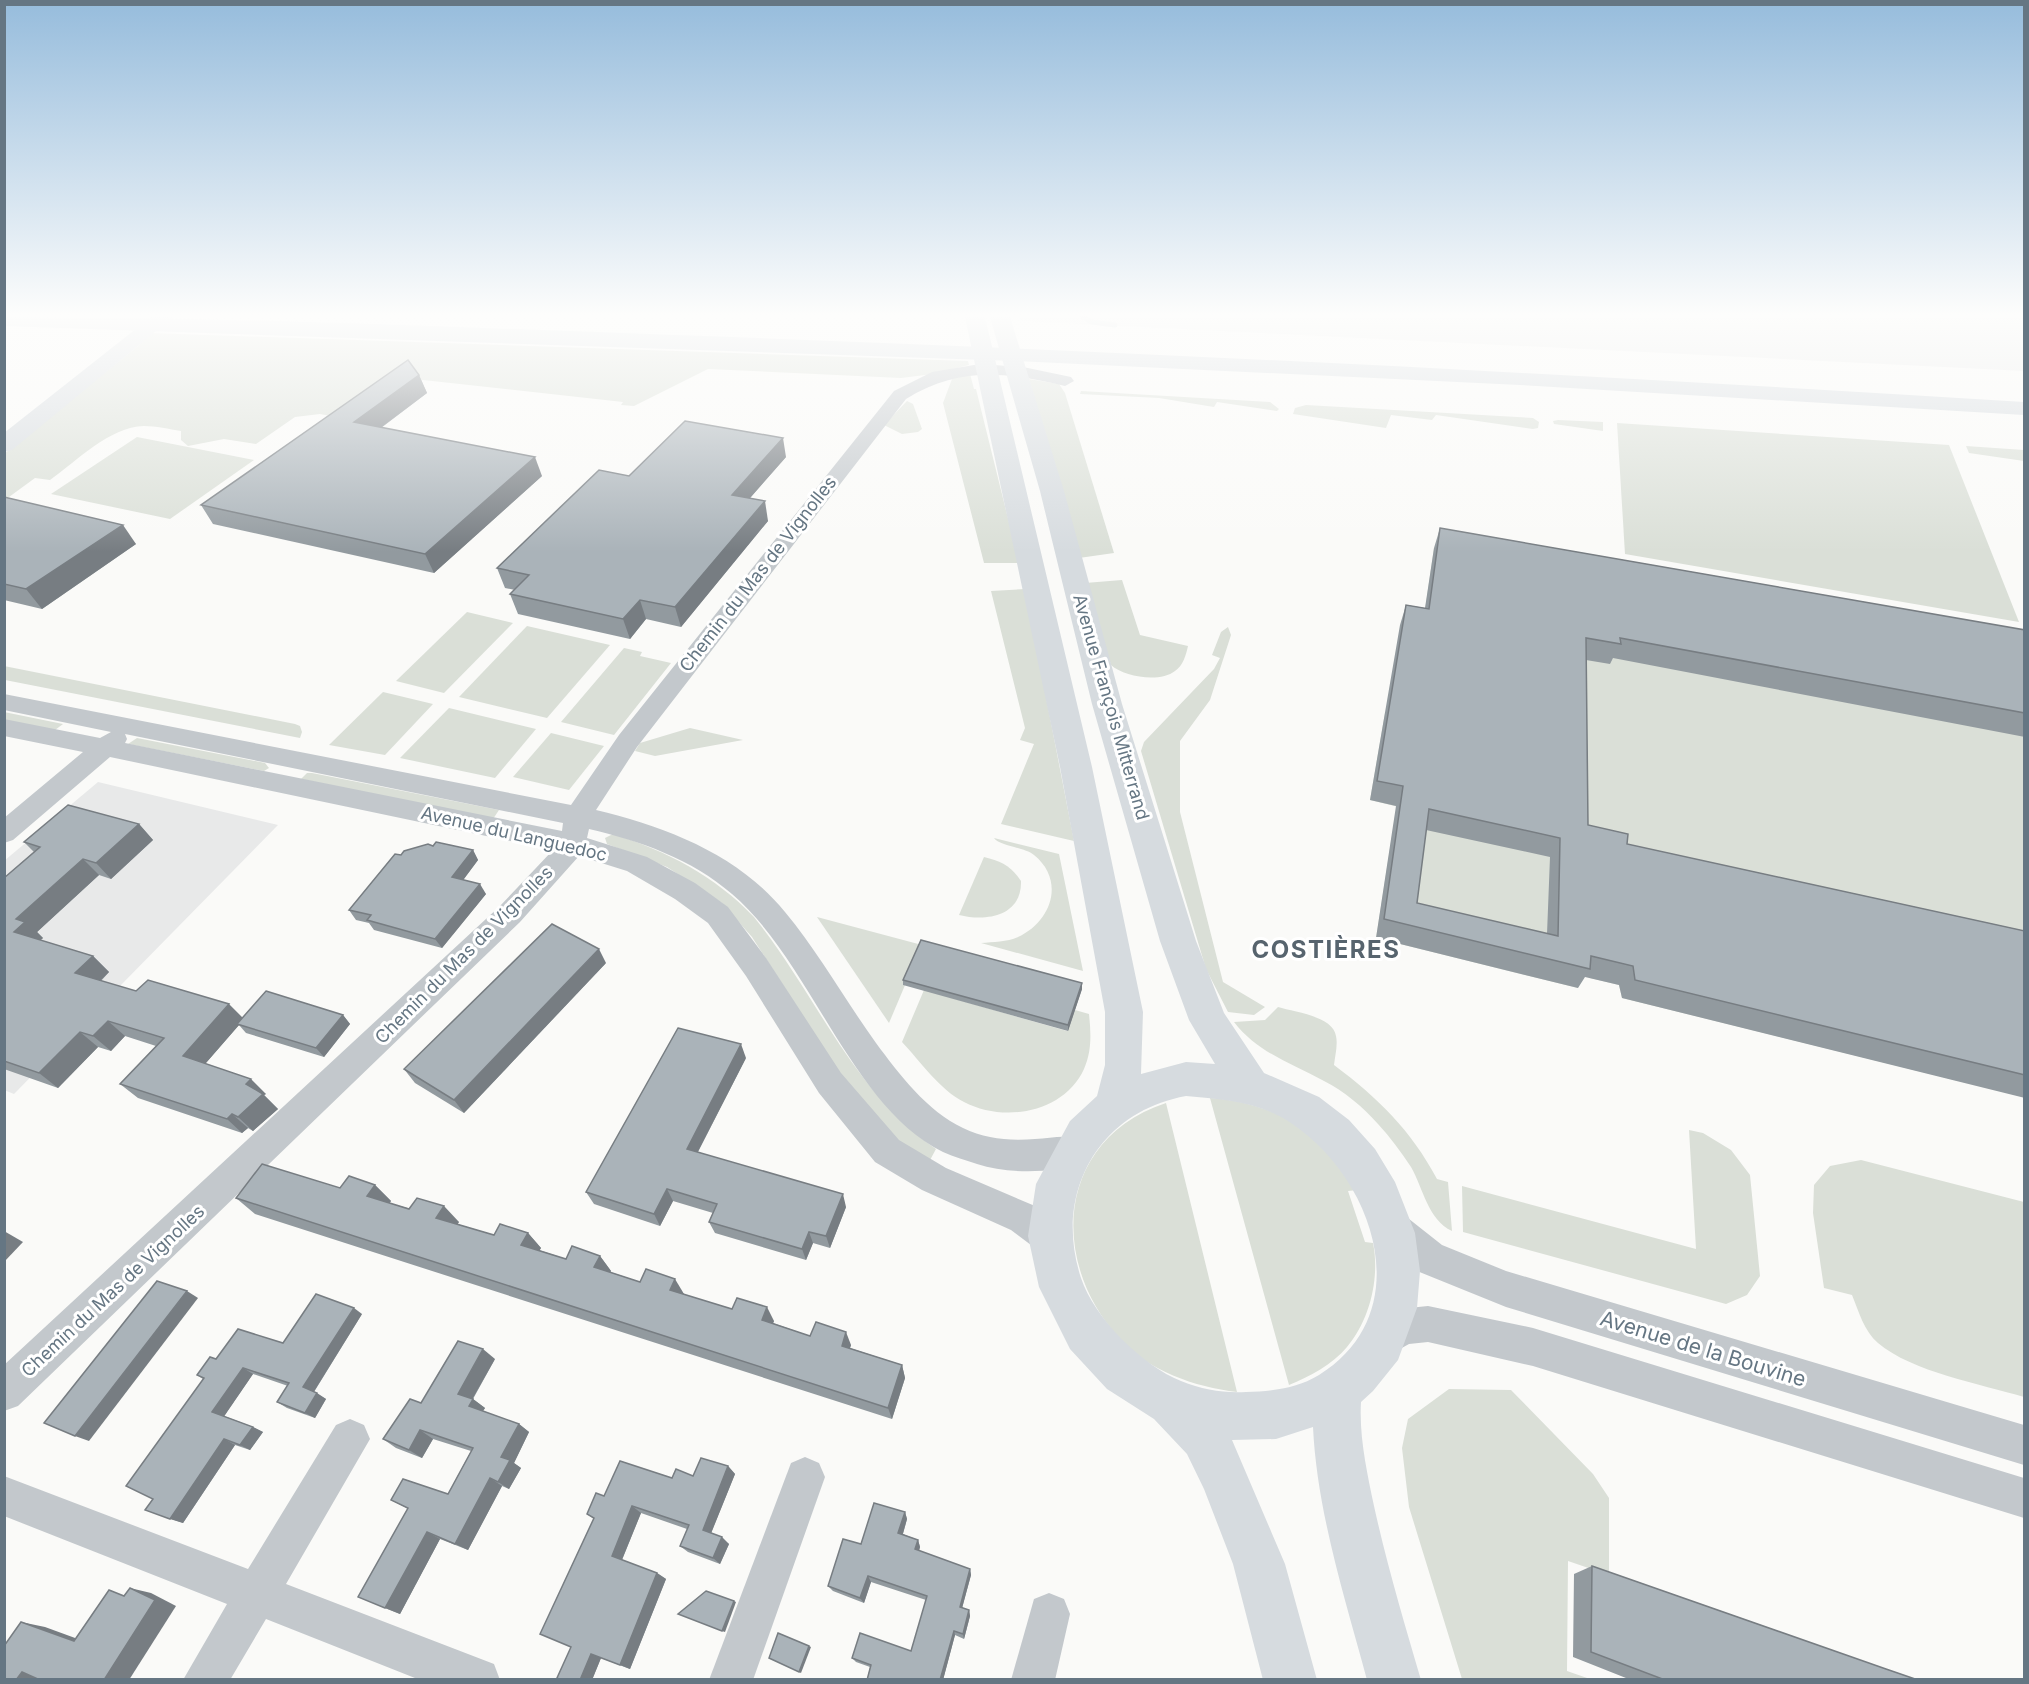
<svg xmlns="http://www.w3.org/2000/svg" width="2029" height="1684" font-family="Inter,sans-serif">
	<rect width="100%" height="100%" fill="#fafaf8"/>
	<g fill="#e8e9e9">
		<path d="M1019,317H2024V371L1021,321Z"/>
		<path d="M98,782L278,825L14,1094L4,1090V861Z"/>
	</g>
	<g fill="#dadfd7">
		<path d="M150,333L968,361L969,365L933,374L901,378L708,369L634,406L621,405L623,402L414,379L357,421L320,414L295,417L256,444L224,439L188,446L181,440V431C169,429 156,426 144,426C109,427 77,461 50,480L35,478L9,497H5L4,454L138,346Z"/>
		<path d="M970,374L974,389H976L1019,563H984L943,403L952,379Z"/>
		<path d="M1029,379L1059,384L1065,393L1114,553L1079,558Z"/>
		<path d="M1081,391L1270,402L1279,409L1277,411L1217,402L1214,407L1159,398L1080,394Z"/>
		<path d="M907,401L913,404L922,429L918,432L902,434L884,425Z"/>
		<path d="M1306,405L1533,418L1539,422L1538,428L1533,429L1436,415L1432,420L1391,415L1386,428L1293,414L1295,408Z"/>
		<path d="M1558,420L1603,422V431L1554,424L1553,421Z"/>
		<path d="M1617,423L1949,445L2019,622L1625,554Z"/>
		<path d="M137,437L254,460L170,519L51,494Z"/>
		<path d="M1966,446L2024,450V461L1969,453Z"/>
		<path d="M1434,548L2024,653V1097L1622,998L1619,985L1590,978V967L1579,965L1578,988L1376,938L1394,823L1407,809L1370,800L1385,713L1419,720L1424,617Z"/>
		<path d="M1122,580L1140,635L1188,646C1186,655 1183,666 1175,671C1160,683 1124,677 1111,665L1085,583Z"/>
		<path d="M1025,589L1074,841L1001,824L1034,744L1020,740L1025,728L991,591Z"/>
		<path d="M467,612L513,623L444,693L396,681Z"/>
		<path d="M527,626L610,645L547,718L459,697Z"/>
		<path d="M1228,627L1231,635L1210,700L1180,741V812L1223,982L1265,1007L1254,1015L1228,1012L1206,969L1141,751L1144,742L1214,669L1220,658L1212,655L1221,632Z"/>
		<path d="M624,648L642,652L640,656L671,663L614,735L561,722Z"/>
		<path d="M4,666L295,724L300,726L302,732L300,738L5,680Z"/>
		<path d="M383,692L433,704L385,755L329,745Z"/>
		<path d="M449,708L536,729L495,778L400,758Z"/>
		<path d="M4,712L63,724L55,730L5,720Z"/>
		<path d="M690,728L743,740L655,756L635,751L640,743Z"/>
		<path d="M551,733L604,746L569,790L513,777Z"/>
		<path d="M137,738L265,763L269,768L264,771L128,744Z"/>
		<path d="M307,773H312L499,810L493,819L301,779Z"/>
		<path d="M613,834C667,851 715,876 754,917C817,995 851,1090 936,1149L929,1162L894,1138L844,1080L752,937L722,903L667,867L607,844L605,838Z"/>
		<path d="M994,838L1059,854L1083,971L981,943C993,942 1007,942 1018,937C1051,922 1066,881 1034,855C1024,847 999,846 994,838Z"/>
		<path d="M984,857C1001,861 1011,866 1021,881C1022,916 987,922 959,915Z"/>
		<path d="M817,917L922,945L889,1023Z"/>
		<path d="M924,990L1067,1031L1075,1010L1089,1014C1091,1033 1092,1051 1084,1069C1064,1113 1004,1123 964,1102C940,1090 920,1061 902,1042Z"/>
		<path d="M1278,1007C1294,1012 1333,1016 1336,1036C1338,1045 1335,1056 1334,1065C1378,1098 1411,1130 1437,1179L1448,1182L1452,1231C1428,1220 1423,1188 1411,1167C1401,1152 1390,1137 1378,1124C1363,1107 1344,1091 1324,1081C1291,1063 1258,1053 1234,1022L1265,1020Z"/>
		<path d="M1210,1098C1245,1100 1288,1113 1313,1137C1330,1152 1343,1173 1358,1190L1348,1191L1365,1242L1373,1243C1380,1277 1370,1320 1347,1347C1333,1364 1309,1377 1289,1385Z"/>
		<path d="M1166,1103L1237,1392C1195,1387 1148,1371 1119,1338C1048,1260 1057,1139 1166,1103Z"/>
		<path d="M1689,1130L1703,1133L1731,1150L1750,1175L1760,1276L1747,1295L1726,1304L1463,1232L1462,1186L1696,1249Z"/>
		<path d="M1861,1160L2024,1202V1397C1981,1384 1912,1372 1878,1343C1864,1331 1859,1312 1852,1295L1824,1288L1813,1213L1814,1185L1830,1166Z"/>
		<path d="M1449,1389L1511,1390L1593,1474L1609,1498V1575L1568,1561L1567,1671L1590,1679H1462L1409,1507L1402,1448L1408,1419Z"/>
	</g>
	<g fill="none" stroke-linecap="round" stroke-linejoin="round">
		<path stroke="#bbc7cb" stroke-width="5" d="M1083,317L1092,322L1115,325"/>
		<g fill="#c3c8cc" fill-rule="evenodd">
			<path d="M980,364L1023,367L1071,377L1074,381L1065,386C1007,372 959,366 906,399L637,747L596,810C666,827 738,854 785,912C819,953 845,1000 876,1043C899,1074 927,1111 963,1128C986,1139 1010,1141 1035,1139C1052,1138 1067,1134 1084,1140L1089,1151L1084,1162C1052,1174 1009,1174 977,1164C966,1160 954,1157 943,1152C851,1107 811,961 732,894C692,859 640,841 589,829L587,838L647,857L695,883L728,907L766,958L841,1073L899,1140L946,1168L1035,1206L1063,1227L1069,1239L1063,1251L1051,1256L1039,1251L1011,1230L922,1190L875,1162L819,1093L746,976L708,923L675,899L627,871L579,856L520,922L18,1406L4,1411V1365L500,906L553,850L110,757L13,840L4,843V818L83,752L4,736V719L100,738L111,732L4,710V694L571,805L619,735L894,391L932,372ZM125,734L563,823L562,831L125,743L127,739Z"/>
			<path d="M1392,1210L1404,1215L1442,1245L1506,1271L2024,1425V1465L1506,1307L1417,1271L1380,1239L1375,1227L1380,1215Z"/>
			<path d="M1428,1306L1533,1328L2024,1478V1518L1533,1366L1428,1342L1409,1344L1382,1359L1369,1353L1363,1340C1374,1314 1402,1308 1428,1306Z"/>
			<path d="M350,1419L364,1425L370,1439L286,1584L494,1664L500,1680H420L266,1619L230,1680H183L227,1604L4,1516V1476L248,1569L336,1425Z"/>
			<path d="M805,1457L819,1463L825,1477L753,1680H709L791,1463Z"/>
			<path d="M1049,1593L1064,1599L1070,1614L1055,1680H1011L1034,1599Z"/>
		</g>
		<g fill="#d6dbdf" fill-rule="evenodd">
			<path d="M151,317H173L12,450L4,452V433Z"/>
			<path d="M965,317H985L1092,767L1143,1012L1141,1074L1186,1062L1215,1064L1189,1020L1160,941L1092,704L1040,491L990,317H1010L1064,491L1122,704L1196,941L1224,1013L1264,1073L1319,1097L1349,1120L1375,1149L1395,1182L1415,1233L1420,1271L1417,1308L1398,1360L1373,1391L1361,1402C1359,1437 1367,1472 1374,1506C1387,1565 1404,1622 1421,1680H1367C1345,1598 1317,1512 1313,1427L1276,1439L1232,1440L1285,1564L1317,1680H1263L1233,1564L1204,1489L1187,1454L1154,1419L1107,1389L1070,1349L1039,1287L1028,1236L1036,1184L1070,1121L1097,1096L1105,1065V1012L1060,767ZM1186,1096C1222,1099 1260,1102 1291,1123C1374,1178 1420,1312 1319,1375C1296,1389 1272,1391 1246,1392C1223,1393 1203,1390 1181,1381C1143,1366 1094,1318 1081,1278C1053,1194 1098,1112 1186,1096Z"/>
		</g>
		<path fill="#d6dbdf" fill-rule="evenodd" d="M4,317C228,317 451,327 675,335C1125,351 1574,374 2024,402V415L1520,385L1015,361L4,326Z"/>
	</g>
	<g fill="#929a9f" fill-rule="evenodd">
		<path d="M419,375L427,393L381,428L542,476L434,573L213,524L201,505Z"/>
		<path d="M786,457L750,498L768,521L681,627L646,619L630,639L518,614L510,594L515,590L505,588L497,568L629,476Z"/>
		<path d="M4,497L136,544L42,609L4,600Z"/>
		<path d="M1440,528L2025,630V737L1613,658L1610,664L1586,660L1588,825L1627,844L2025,931V1098L1622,998L1619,985L1585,977L1578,988L1376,938L1396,806L1370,800L1400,625L1406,605L1425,608L1434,548ZM1426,830L1550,857L1547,934L1417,903Z"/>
		<path d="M139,824L153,840L111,879L99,875L37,932L43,938L40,940L93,956L109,972L101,981L136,991L242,1018L343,1015L350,1024L324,1057L246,1033L239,1025L205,1064L266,1094L264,1095L278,1109L253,1131L248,1128L242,1133L138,1098L120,1084L156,1046L125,1036L111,1051L98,1047L58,1088L4,1069V878L34,852L24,842Z"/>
		<path d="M433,846L473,850L478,860L463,880L486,894L442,948L374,930L369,923L356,920L349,910L401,855Z"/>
		<path d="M606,963L464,1113L415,1083L404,1069Z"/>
		<path d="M903,980L1082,983V989L1068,1031L903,985Z"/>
		<path d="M746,1058L698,1152L846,1207L830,1248L813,1243L806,1260L715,1233L709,1222L713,1213L673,1201L660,1226L594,1204L586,1192Z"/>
		<path d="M375,1185L391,1201L389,1203L459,1222L457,1224L494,1235L528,1233L541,1248L539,1250L566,1259L600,1256L611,1271L610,1272L640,1282L684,1294V1295L774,1321L773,1323L810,1336L851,1345L850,1348L902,1365L905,1378L892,1419L255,1214L236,1198Z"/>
		<path d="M362,1314L314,1392L326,1399L315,1418L287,1408L277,1402L288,1386L253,1374L224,1416L253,1427L263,1432L250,1450L235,1445L183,1523L145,1510L153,1499L203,1379L197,1375L216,1359L283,1343Z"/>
		<path d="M495,1359L473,1399L485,1408L483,1411L519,1424L529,1432L514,1463L521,1468L509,1489L502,1486L468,1550L440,1539L400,1614L385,1608L408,1509L391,1500L448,1494L471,1451L433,1439L422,1458L396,1448L383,1439L421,1403Z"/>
		<path d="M728,1466L735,1474L711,1533L729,1544L720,1564L688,1552L680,1546L687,1529L641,1513L622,1560L657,1573L666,1579L630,1669L601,1658L592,1680H561L571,1647L594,1519L587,1514L604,1496L672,1478L693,1476Z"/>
		<path d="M905,1512L907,1519L903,1534L918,1540L920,1547L919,1551L970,1569L971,1575L962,1608L969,1610L970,1616L964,1639L955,1635L943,1680H867L870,1667L856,1662L852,1658L911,1651L926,1600L871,1582L864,1603L833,1591L828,1586L861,1544Z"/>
		<path d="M1592,1566L1886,1669L1918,1680H1631L1573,1657L1574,1574Z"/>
	</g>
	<g fill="#777d82">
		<path d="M419,375L427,393L363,441L354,422Z"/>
		<path d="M783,438L786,457L736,514L732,495Z"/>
		<path d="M535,457L542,476L434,573L425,554Z"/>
		<path d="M765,501L768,521L681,627L675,607Z"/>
		<path d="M123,525L136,544L42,609L26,589Z"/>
		<path d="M640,600L646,619L630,639L623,619Z"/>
		<path d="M139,824L153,840L111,879L96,863Z"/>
		<path d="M473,850L478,860L458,887L452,877Z"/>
		<path d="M83,859L99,875L37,932L43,938L32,948L14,932L16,919Z"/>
		<path d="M480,884L486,894L442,948L435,939Z"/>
		<path d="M599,949L606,963L464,1113L454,1100Z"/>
		<path d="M93,956L109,972L92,989L75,973Z"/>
		<path d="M1082,983V989L1068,1031V1025Z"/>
		<path d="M229,1004L244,1019L237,1024L239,1025L199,1071L183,1056Z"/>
		<path d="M343,1015L350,1024L324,1057L316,1048Z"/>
		<path d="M108,1021L125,1036L111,1051L93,1036Z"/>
		<path d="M80,1032L98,1047L58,1088L39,1073Z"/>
		<path d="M741,1044L746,1058L693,1161L687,1149Z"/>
		<path d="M251,1079L266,1094L264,1095L278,1109L253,1131L238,1117L246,1084Z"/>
		<path d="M232,1114L248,1128L242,1133L227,1119Z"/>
		<path d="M375,1185L391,1201L383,1212L367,1196Z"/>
		<path d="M667,1189L673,1201L660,1226L654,1214Z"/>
		<path d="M843,1194L846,1207L830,1248L826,1236Z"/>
		<path d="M444,1206L459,1222L451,1234L436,1218Z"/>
		<path d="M4,1231L23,1242L4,1262Z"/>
		<path d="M809,1232L813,1243L806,1260L802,1249Z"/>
		<path d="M528,1233L541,1248L534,1260L521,1245Z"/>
		<path d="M600,1256L611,1271L605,1282L594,1267Z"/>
		<path d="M675,1279L684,1294L679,1305L670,1290Z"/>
		<path d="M187,1291L198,1298L89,1441L75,1436Z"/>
		<path d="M767,1307L774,1321L769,1333L762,1320Z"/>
		<path d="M354,1308L362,1314L313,1393L303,1387Z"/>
		<path d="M846,1332L851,1345L846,1359L842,1346Z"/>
		<path d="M483,1349L495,1359L470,1403L458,1394Z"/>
		<path d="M902,1365L905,1378L892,1419L888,1408Z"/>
		<path d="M243,1368L253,1374L223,1418L212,1412Z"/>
		<path d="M317,1393L326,1399L315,1418L305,1413Z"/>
		<path d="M473,1399L485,1408L480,1415L469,1406Z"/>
		<path d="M519,1424L529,1432L514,1463L521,1468L509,1489L498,1482L501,1457Z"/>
		<path d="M253,1427L263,1432L250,1450L240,1445Z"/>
		<path d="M420,1430L433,1439L422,1458L409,1450Z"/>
		<path d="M224,1439L235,1445L183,1523L170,1519Z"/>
		<path d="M728,1466L735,1474L710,1536L703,1530Z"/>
		<path d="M490,1478L502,1486L468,1550L455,1544Z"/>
		<path d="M632,1506L641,1513L621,1562L612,1556Z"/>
		<path d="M905,1512L907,1519L901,1540L898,1533Z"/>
		<path d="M427,1532L440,1539L400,1614L385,1608Z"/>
		<path d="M722,1537L729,1544L720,1564L713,1558Z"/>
		<path d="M918,1540L920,1547L917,1556L915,1549Z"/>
		<path d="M970,1569L971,1575L961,1612L960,1607Z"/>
		<path d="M657,1573L666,1579L630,1669L620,1665Z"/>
		<path d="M868,1576L871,1582L864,1603L860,1598Z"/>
		<path d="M130,1588L151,1593L176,1606L129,1680H104Z"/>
		<path d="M734,1601L736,1602L725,1632L722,1631Z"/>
		<path d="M969,1610L970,1616L964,1639L963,1634Z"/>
		<path d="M21,1622L45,1627L97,1646L74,1641Z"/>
		<path d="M954,1631L955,1635L943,1680H940Z"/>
		<path d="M809,1646L811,1647L801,1673L799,1672Z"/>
		<path d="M591,1654L601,1658L592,1680H580Z"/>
		<path d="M22,1672L43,1680H16Z"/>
	</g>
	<g fill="#aab3b9" stroke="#777d82" stroke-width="1.5" fill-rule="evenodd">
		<path d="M408,360L419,375L354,422L535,457L425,554L201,505Z"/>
		<path d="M685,421L783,438L732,495L765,501L675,607L640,600L623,619L510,594L529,575L497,568L599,470L629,476Z"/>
		<path d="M4,497L123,525L26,589L4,584Z"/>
		<path d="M1440,528L2025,630V713L1620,638L1621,644L1586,638L1588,825L1628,834L1627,844L2025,931V1075L1635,980L1633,966L1591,956L1590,969L1384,919L1403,786L1377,781L1406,605L1429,609ZM1429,809L1560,838L1558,936L1417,903Z"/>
		<path d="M68,805L139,824L96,863L83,859L16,919L25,922L14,932L93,956L75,973L136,991L148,980L229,1004L183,1056L251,1079L246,1084L263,1094L238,1117L232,1114L227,1119L120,1084L164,1038L108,1021L93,1036L80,1032L39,1073L4,1061V878L40,847L24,842Z"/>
		<path d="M436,842L473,850L452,877L480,884L435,939L367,920L371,915L349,910L395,854L401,855L404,851L428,844L433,846Z"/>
		<path d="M552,924L599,949L454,1100L404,1069Z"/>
		<path d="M921,940L1082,983L1068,1025L903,980Z"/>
		<path d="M266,991L343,1015L316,1048L237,1024Z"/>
		<path d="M678,1028L741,1044L687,1149L843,1194L826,1236L809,1232L802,1249L709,1222L717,1204L667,1189L654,1214L586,1192Z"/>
		<path d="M262,1164L340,1188L349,1176L375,1185L367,1196L409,1209L417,1198L444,1206L436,1218L494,1235L500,1224L528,1233L521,1245L566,1259L572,1246L600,1256L594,1267L640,1282L646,1269L675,1279L670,1290L732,1309L737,1298L767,1307L762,1320L810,1336L816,1322L846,1332L842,1346L902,1365L888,1408L236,1198Z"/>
		<path d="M157,1281L187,1291L75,1436L44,1423Z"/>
		<path d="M316,1294L354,1308L303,1387L317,1393L305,1413L277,1402L289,1383L243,1368L212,1412L253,1427L240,1445L224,1439L170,1519L145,1510L153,1499L126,1486L204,1378L197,1375L210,1357L216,1359L238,1329L283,1343Z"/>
		<path d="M458,1341L483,1349L458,1394L473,1399L469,1406L519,1424L501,1457L510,1460L498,1482L490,1478L455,1544L427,1532L385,1608L358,1597L408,1508L391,1500L403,1479L448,1494L473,1448L420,1430L409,1450L383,1439L410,1399L421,1403Z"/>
		<path d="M701,1458L728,1466L703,1530L722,1537L713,1558L680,1546L689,1525L632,1506L612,1556L657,1573L620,1665L591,1654L580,1680H561L557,1678L571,1647L540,1634L594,1518L587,1514L596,1493L604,1496L620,1461L672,1478L676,1469L693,1476Z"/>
		<path d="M874,1503L905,1512L898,1533L918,1540L915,1549L970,1569L960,1607L969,1610L963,1634L954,1631L940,1680H867L871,1665L852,1658L860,1633L911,1651L927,1596L868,1576L860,1598L828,1586L843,1539L861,1544Z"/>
		<path d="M1592,1566L1886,1669L1918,1680H1665L1591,1652Z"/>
		<path d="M130,1588L155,1600L104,1680H40L22,1672L16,1680H4V1646L21,1622L74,1641L109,1590L124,1596Z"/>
		<path d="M706,1591L734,1601L722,1631L678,1614Z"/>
		<path d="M778,1633L809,1646L799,1672L769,1658Z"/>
	</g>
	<linearGradient id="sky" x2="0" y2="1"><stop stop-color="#96bcdc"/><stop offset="0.57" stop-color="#fdfdfc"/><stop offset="1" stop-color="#fdfdfc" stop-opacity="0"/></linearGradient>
	<rect width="2029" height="552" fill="url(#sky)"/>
	<g text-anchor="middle" stroke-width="6" stroke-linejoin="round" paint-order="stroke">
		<g font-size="18" fill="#657683" stroke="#fff">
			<text transform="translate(758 574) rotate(-52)" y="6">Chemin du Mas de Vignolles</text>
			<text transform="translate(1111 707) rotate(74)" y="6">Avenue François Mitterrand</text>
			<text transform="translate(514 834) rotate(13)" y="6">Avenue du Languedoc</text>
			<text transform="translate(464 955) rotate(-45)" y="6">Chemin du Mas de Vignolles</text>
			<text transform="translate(113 1291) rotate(-43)" y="6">Chemin du Mas de Vignolles</text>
		</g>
		<g font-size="21" fill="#657683" stroke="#fff">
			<text transform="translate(1703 1349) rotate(17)" y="7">Avenue de la Bouvine</text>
		</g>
		<g font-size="24" font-weight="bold" letter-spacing="1.5" fill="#57646e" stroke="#fff">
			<text x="1326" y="958">COSTIÈRES</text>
		</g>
	</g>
	<rect width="2029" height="1684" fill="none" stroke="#657683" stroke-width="12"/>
</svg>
